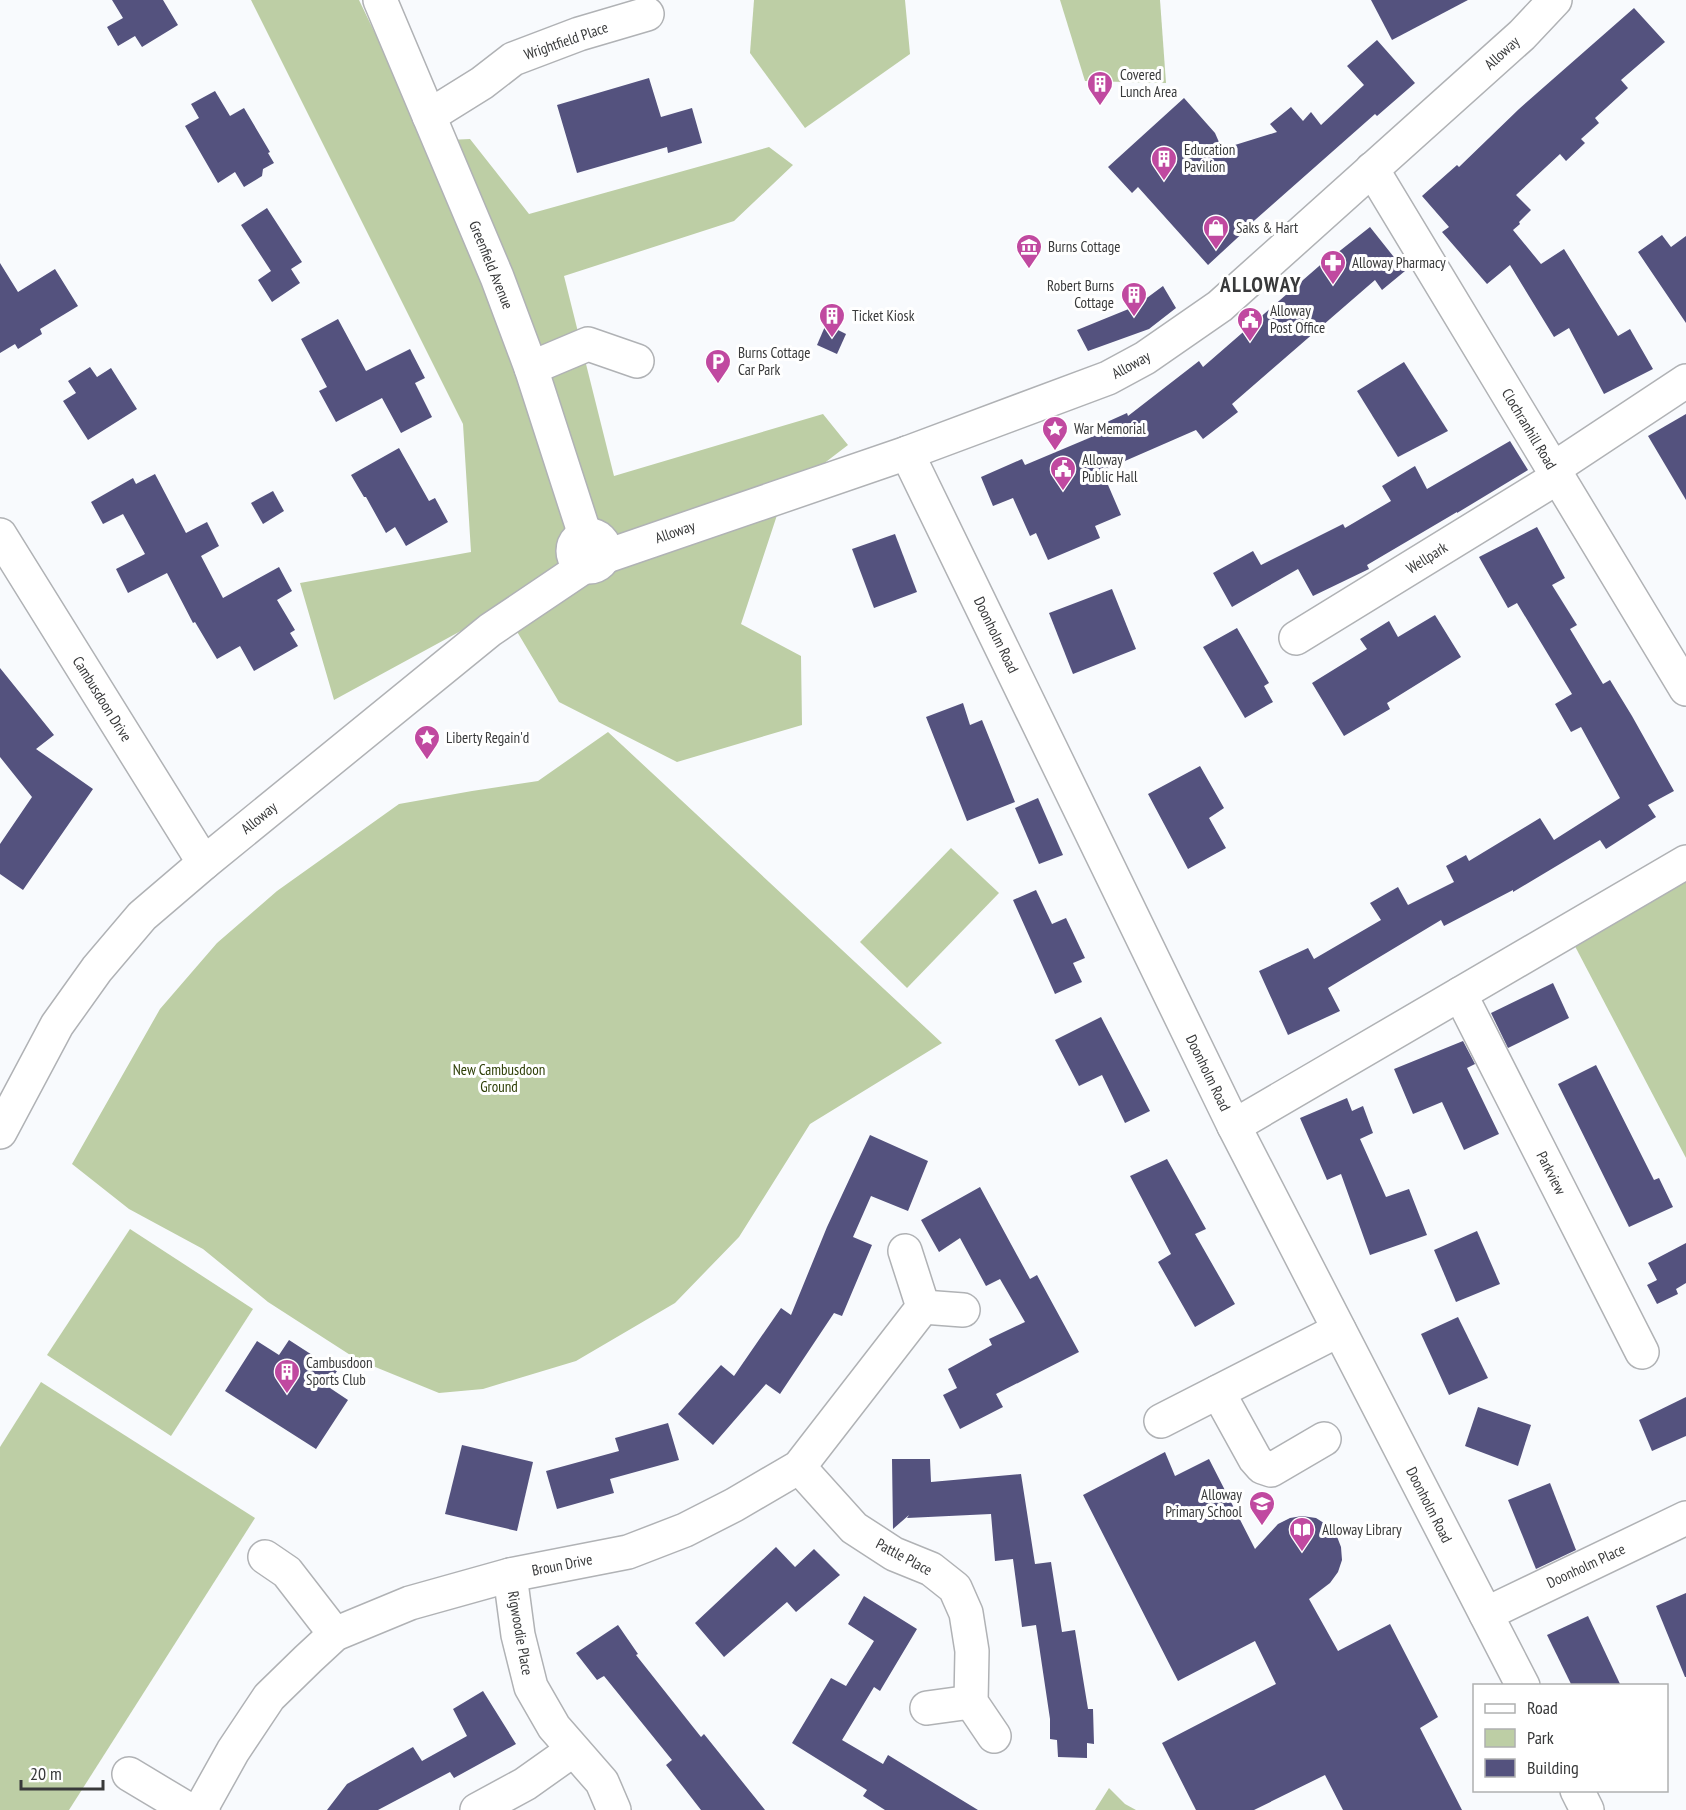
<svg xmlns="http://www.w3.org/2000/svg" width="1686" height="1810" font-family="'PT Sans Narrow',sans-serif">
	<rect width="100%" height="100%" fill="#f8fafd"/>
	<g fill="#bdcea5">
		<path d="M251,0H359L427,141L470,139L529,214L769,147L793,165L734,221L564,276L614,476L823,414L848,445L784,494L741,624L801,656L802,725L677,762L559,702L503,608L334,700L300,583L471,552L463,424Z"/>
		<path d="M754,0H905L910,54L805,128L750,53Z"/>
		<path d="M1060,0H1160L1166,83L1085,81Z"/>
		<path d="M608,732L942,1043L810,1124L739,1237L675,1303L576,1361L483,1389L439,1393L358,1360L268,1302L203,1249L129,1209L72,1164L160,1009L217,943L277,891L399,804L472,791L538,781Z"/>
		<path d="M951,848L999,893L907,988L860,942Z"/>
		<path d="M1686,862V1158L1567,931Z"/>
		<path d="M130,1229L253,1309L171,1436L47,1355Z"/>
		<path d="M41,1382L255,1518L69,1810H0V1447Z"/>
		<path d="M1109,1788L1125,1804L1136,1810H1095Z"/>
	</g>
	<g fill="#54527e">
		<path d="M112,0H163L178,25L142,47L135,36L118,46L107,27L123,18Z"/>
		<path d="M1371,0H1468L1392,40Z"/>
		<path d="M1634,8L1665,42L1621,80L1628,88L1595,118L1599,123L1581,139L1585,143L1566,161L1560,154L1516,195L1531,210L1519,222L1520,224L1513,230L1541,264L1564,249L1618,336L1630,329L1653,369L1604,394L1569,328L1554,337L1510,265L1487,284L1442,232L1449,227L1422,196L1457,165L1459,167L1519,109Z"/>
		<path d="M1377,40L1415,83L1377,116L1375,114L1247,227L1248,228L1208,265L1138,187L1132,193L1108,167L1184,98L1215,133L1222,149L1277,132L1270,124L1291,107L1303,121L1311,112L1321,125L1364,85L1347,66Z"/>
		<path d="M649,78L661,117L692,108L702,143L668,153L667,147L577,173L557,105Z"/>
		<path d="M215,91L230,116L244,108L270,152L268,153L274,163L263,169L262,176L244,187L235,172L218,183L185,126L199,118L191,104Z"/>
		<path d="M267,208L302,262L291,269L300,283L272,302L258,280L271,271L241,225Z"/>
		<path d="M1370,227L1405,271L1382,290L1375,280L1232,404L1238,412L1203,439L1196,430L1102,471L1121,515L1095,526L1100,538L1048,560L1036,533L1030,536L1013,498L993,506L981,477L1022,459L1025,465L1101,433L1098,426L1127,413L1128,416L1199,361L1203,367L1326,260L1327,261Z"/>
		<path d="M1662,235L1671,247L1686,236V323L1638,252Z"/>
		<path d="M0,263L18,292L55,269L78,306L40,329L42,334L18,349L15,344L0,353Z"/>
		<path d="M1163,286L1176,308L1149,329L1088,351L1077,330L1136,306Z"/>
		<path d="M338,319L366,371L410,349L425,378L415,383L432,417L401,433L382,398L336,422L319,391L327,387L301,339Z"/>
		<path d="M826,324L846,334L837,354L817,345Z"/>
		<path d="M1404,362L1448,431L1398,457L1357,391Z"/>
		<path d="M90,367L97,377L111,368L137,409L88,440L63,401L76,393L68,381Z"/>
		<path d="M1686,414V500L1648,436Z"/>
		<path d="M1510,441L1528,470L1457,513V512L1367,565L1369,569L1313,596L1298,569L1232,607L1213,573L1253,551L1261,565L1343,524L1345,528L1391,501L1382,486L1415,466L1427,489Z"/>
		<path d="M399,448L429,501L435,498L448,522L406,546L395,527L386,533L366,497H364L351,475Z"/>
		<path d="M155,474L186,533L207,522L219,546L201,556L223,598L279,567L292,591L277,600L295,630L290,633L298,646L254,671L240,646L217,659L195,622L193,623L167,573L128,593L116,569L145,554L123,514L103,524L91,502L133,478L136,484Z"/>
		<path d="M273,491L284,511L263,524L251,503Z"/>
		<path d="M1537,527L1565,578L1552,585L1577,625L1570,629L1603,684L1610,680L1632,716L1674,791L1648,805L1656,817L1606,849L1600,840L1513,892V890L1444,926L1441,920L1328,988L1340,1011L1288,1035L1259,971L1308,948L1314,959L1381,920L1370,903L1398,887L1408,905L1454,882L1446,866L1466,855L1469,861L1540,818L1554,840L1620,798L1581,727L1571,732L1555,704L1572,694L1517,603L1508,608L1479,557Z"/>
		<path d="M895,534L917,592L874,608L852,549Z"/>
		<path d="M1112,589L1136,649L1073,674L1049,613Z"/>
		<path d="M1435,615L1461,657L1387,703L1390,709L1344,736L1312,683L1367,649L1360,639L1389,621L1398,637Z"/>
		<path d="M1237,628L1269,683L1264,686L1273,702L1245,718L1203,647Z"/>
		<path d="M0,668L54,735L36,749L93,789L23,890L0,874V844L32,797L0,757Z"/>
		<path d="M963,703L970,725L982,720L1015,802L967,821L926,717Z"/>
		<path d="M1200,766L1224,808L1209,818L1226,848L1188,869L1148,794Z"/>
		<path d="M1038,798L1063,855L1039,864L1015,808Z"/>
		<path d="M1036,890L1052,924L1066,918L1085,958L1073,963L1082,982L1055,994L1013,900Z"/>
		<path d="M1553,983L1569,1018L1508,1048L1491,1013Z"/>
		<path d="M1101,1017L1150,1111L1125,1123L1102,1075L1079,1086L1055,1040Z"/>
		<path d="M1463,1041L1475,1064L1467,1068L1499,1134L1464,1150L1442,1102L1413,1114L1394,1069Z"/>
		<path d="M1596,1065L1654,1180L1659,1178L1673,1207L1629,1227L1558,1084Z"/>
		<path d="M1347,1098L1352,1111L1363,1106L1373,1133L1360,1139L1386,1197L1409,1189L1427,1235L1370,1255L1341,1174L1327,1180L1300,1118Z"/>
		<path d="M870,1135L928,1161L908,1211L871,1196L853,1237L872,1245L842,1316L834,1313L780,1394L766,1384L713,1445L678,1414L721,1365L734,1376L781,1308L791,1315L827,1227Z"/>
		<path d="M1167,1159L1206,1229L1195,1234L1235,1304L1195,1327L1158,1262L1171,1254L1130,1176Z"/>
		<path d="M980,1187L1030,1279L1037,1275L1079,1352L996,1394L1003,1407L960,1429L943,1395L957,1388L948,1369L992,1345L989,1339L1025,1322L1000,1279L986,1286L960,1238L939,1252L921,1220Z"/>
		<path d="M1477,1231L1500,1284L1456,1302L1434,1250Z"/>
		<path d="M1686,1243V1283L1676,1289L1678,1294L1657,1304L1647,1285L1657,1280L1648,1263Z"/>
		<path d="M1458,1317L1488,1378L1449,1395L1421,1334Z"/>
		<path d="M289,1340L337,1371L327,1386L348,1400L316,1449L225,1391L257,1341L279,1355Z"/>
		<path d="M1686,1397V1436L1652,1451L1639,1420Z"/>
		<path d="M1478,1407L1531,1425L1518,1466L1465,1446Z"/>
		<path d="M668,1423L679,1460L610,1479L614,1493L557,1509L546,1471L619,1451L615,1438Z"/>
		<path d="M462,1445L533,1462L517,1531L445,1514Z"/>
		<path d="M1165,1452L1175,1476L1209,1459L1255,1549L1278,1524L1290,1518L1302,1516L1316,1518L1327,1525L1336,1534L1341,1547L1342,1560L1338,1572L1330,1583L1309,1599L1338,1651L1390,1624L1438,1717L1420,1728L1462,1810H1343L1325,1775L1254,1810H1196L1162,1743L1276,1684L1255,1641L1178,1681L1083,1495Z"/>
		<path d="M892,1459H930L931,1482L1021,1474L1035,1564L1051,1562L1062,1632L1075,1630L1088,1709H1093L1094,1744L1087,1743V1758L1058,1757L1057,1740L1050,1739V1719L1036,1625L1022,1627L1013,1559L995,1561L991,1514L907,1518L909,1515L893,1529Z"/>
		<path d="M1550,1483L1576,1550L1536,1569L1508,1500Z"/>
		<path d="M776,1547L795,1567L814,1549L840,1575L796,1612L787,1602L724,1657L695,1623Z"/>
		<path d="M1686,1593V1677H1685L1656,1606Z"/>
		<path d="M864,1596L917,1629L880,1691L874,1687L842,1740L883,1764L888,1755L978,1810H885L863,1796L867,1790L792,1743L831,1678L846,1686L874,1641L848,1624Z"/>
		<path d="M1588,1616L1621,1686H1572L1547,1635Z"/>
		<path d="M618,1625L638,1654L636,1655L701,1737L704,1734L765,1810H701L666,1765L672,1760L604,1676L597,1680L576,1653Z"/>
		<path d="M483,1691L516,1744L454,1778L450,1772L378,1810H327L347,1784L413,1747L422,1761L467,1736L453,1709Z"/>
	</g>
	<g fill="none" stroke-linecap="round" stroke-linejoin="round">
		<defs>
			<g id="minor">
				<path d="M380,0L497,277L531,368L585,535"/>
				<path d="M429,116L482,83L513,59L579,34L647,14"/>
				<path d="M1372,169L1686,689"/>
				<path d="M531,368L588,344L637,361"/>
				<path d="M907,453L1234,1126L1523,1686"/>
				<path d="M1553,469L1686,381"/>
				<path d="M0,535L204,863"/>
				<path d="M1296,638L1558,477"/>
				<path d="M1460,994L1642,1352"/>
				<path d="M1234,1126L1686,862"/>
				<path d="M923,1307L963,1310"/>
				<path d="M1218,1392L1255,1459L1262,1467L1271,1470L1324,1439"/>
				<path d="M1161,1421L1339,1330"/>
				<path d="M799,1467L854,1528L894,1554L931,1569L955,1588L966,1613L972,1651L971,1702L994,1736"/>
				<path d="M265,1557L287,1572L335,1634"/>
				<path d="M510,1575L518,1635L531,1687L554,1727L602,1782L614,1810"/>
				<path d="M1486,1614L1686,1518"/>
				<path d="M927,1708L971,1702"/>
				<path d="M129,1774L189,1810"/>
				<path d="M1577,1790L1587,1810"/>
				<path d="M203,1810L204,1803L233,1751L269,1697L308,1659L335,1634L410,1603L510,1575L628,1552L685,1530L734,1505L799,1467L923,1307L905,1251"/>
				<path d="M477,1810L525,1784L573,1750"/>
			</g>
			<g id="major">
				<circle cx="589" cy="551" r="16"/>
				<path d="M604,557L907,453L1108,378L1145,358L1220,306L1522,35L1555,0"/>
				<path d="M0,1132L57,1025L97,969L142,916L204,863L490,630L585,566"/>
			</g>
		</defs>
		<use href="#minor" stroke="#b0b2b5" stroke-width="36"/>
		<use href="#major" stroke="#b0b2b5" stroke-width="36"/>
		<use href="#minor" stroke="#fff" stroke-width="33"/>
		<use href="#major" stroke="#fff" stroke-width="33"/>
	</g>
	<defs>
		<symbol id="building-pin" viewBox="-11 -11 22 30"><path d="M0 17L-7.5 6A9.5 9.5 0 1 1 7.5 6Z" fill="#c049a0" stroke="#fff"/><path d="M-4-6H4V6H1V3H-1V6H-4ZM-2.5-4.3h1.7v1.8h-1.7ZM.8-4.3h1.7v1.8H.8ZM-2.5-1h1.7V.8h-1.7ZM.8-1h1.7V.8H.8Z" fill="#fff"/></symbol>
		<symbol id="shop-pin" viewBox="-11 -11 22 30"><path d="M0 17L-7.5 6A9.5 9.5 0 1 1 7.5 6Z" fill="#c049a0" stroke="#fff"/><path d="M-5-2.5h2.3a2.7 3.5 0 0 1 5.4 0H5L5.5 6h-11ZM-1.5-2.5h3a1.5 2.3 0 0 0-3 0Z" fill="#fff"/></symbol>
		<symbol id="museum-pin" viewBox="-11 -11 22 30"><path d="M0 17L-7.5 6A9.5 9.5 0 1 1 7.5 6Z" fill="#c049a0" stroke="#fff"/><path d="M0-6L6-3V-2H-6V-3ZM-5-1h2V3h-2ZM-1-1h2V3h-2ZM3-1h2V3H3ZM-6 4H6V6H-6Z" fill="#fff"/></symbol>
		<symbol id="pharmacy-pin" viewBox="-11 -11 22 30"><path d="M0 17L-7.5 6A9.5 9.5 0 1 1 7.5 6Z" fill="#c049a0" stroke="#fff"/><path d="M-2-6h4v4h4v4h-4v4h-4v-4h-4v-4h4Z" fill="#fff"/></symbol>
		<symbol id="civic-pin" viewBox="-11 -11 22 30"><path d="M0 17L-7.5 6A9.5 9.5 0 1 1 7.5 6Z" fill="#c049a0" stroke="#fff"/><path d="M-.6-6.5H3V-4.5H.6V-3L4-1V1h2V6H-6V1h2V-1L-.6-3ZM-1.2 2.5V6h2.4V2.5Z" fill="#fff"/></symbol>
		<symbol id="parking-pin" viewBox="-11 -11 22 30"><path d="M0 17L-7.5 6A9.5 9.5 0 1 1 7.5 6Z" fill="#c049a0" stroke="#fff"/><path d="M-3.5-5.5H1a3.5 3.5 0 0 1 0 7H-1V5.5H-3.5ZM-1-3.4V-.6H.8a1.4 1.4 0 0 0 0-2.8Z" fill="#fff"/></symbol>
		<symbol id="sight-pin" viewBox="-11 -11 22 30"><path d="M0 17L-7.5 6A9.5 9.5 0 1 1 7.5 6Z" fill="#c049a0" stroke="#fff"/><path d="M0-6L1.8-2.2L6-1.7L2.9 1.2L3.7 5.4L0 3.3L-3.7 5.4L-2.9 1.2L-6-1.7L-1.8-2.2Z" fill="#fff"/></symbol>
		<symbol id="school-pin" viewBox="-11 -11 22 30"><path d="M0 17L-7.5 6A9.5 9.5 0 1 1 7.5 6Z" fill="#c049a0" stroke="#fff"/><path d="M0-5L7-2L0 1L-7-2ZM-4 1L0 2.5L4 1V4Q0 6-4 4Z" fill="#fff"/></symbol>
		<symbol id="library-pin" viewBox="-11 -11 22 30"><path d="M0 17L-7.5 6A9.5 9.5 0 1 1 7.5 6Z" fill="#c049a0" stroke="#fff"/><path d="M-6-4Q-3-5.5-.7-3.5V5Q-3 3-6 4ZM6-4Q3-5.5 .7-3.5V5Q3 3 6 4Z" fill="#fff"/></symbol>
	</defs>
	<g fill-rule="evenodd">
		<use href="#building-pin" x="1085" y="69" width="30" height="40"/>
		<use href="#building-pin" x="1149" y="144" width="30" height="40"/>
		<use href="#shop-pin" x="1201" y="213" width="30" height="40"/>
		<use href="#museum-pin" x="1014" y="232" width="30" height="40"/>
		<use href="#pharmacy-pin" x="1318" y="248" width="30" height="40"/>
		<use href="#building-pin" x="1119" y="280" width="30" height="40"/>
		<use href="#building-pin" x="817" y="301" width="30" height="40"/>
		<use href="#civic-pin" x="1235" y="305" width="30" height="40"/>
		<use href="#parking-pin" x="703" y="347" width="30" height="40"/>
		<use href="#sight-pin" x="1040" y="414" width="30" height="40"/>
		<use href="#civic-pin" x="1048" y="454" width="30" height="40"/>
		<use href="#sight-pin" x="412" y="723" width="30" height="40"/>
		<use href="#building-pin" x="272" y="1357" width="30" height="40"/>
		<use href="#school-pin" x="1247" y="1489" width="30" height="40"/>
		<use href="#library-pin" x="1287" y="1515" width="30" height="40"/>
	</g>
	<g text-anchor="middle" stroke-width="6" stroke-linejoin="round" paint-order="stroke">
		<g font-size="15" fill="#38393a" stroke="#fff">
			<text transform="translate(566 41) rotate(-19)" y="5">Wrightfield Place</text>
			<text transform="translate(1502 53) rotate(-42)" y="5">Alloway</text>
			<text transform="translate(491 265) rotate(68)" y="5">Greenfield Avenue</text>
			<text transform="translate(1131 365) rotate(-29)" y="5">Alloway</text>
			<text transform="translate(1529 429) rotate(59)" y="5">Clochranhill Road</text>
			<text transform="translate(675 532) rotate(-19)" y="5">Alloway</text>
			<text transform="translate(1427 558) rotate(-32)" y="5">Wellpark</text>
			<text transform="translate(996 635) rotate(64)" y="5">Doonholm Road</text>
			<text transform="translate(102 699) rotate(58)" y="5">Cambusdoon Drive</text>
			<text transform="translate(259 818) rotate(-39)" y="5">Alloway</text>
			<text transform="translate(1208 1073) rotate(64)" y="5">Doonholm Road</text>
			<text transform="translate(1551 1173) rotate(63)" y="5">Parkview</text>
			<text transform="translate(1429 1505) rotate(63)" y="5">Doonholm Road</text>
			<text transform="translate(904 1557) rotate(28)" y="5">Pattle Place</text>
			<text transform="translate(562 1565) rotate(-11)" y="5">Broun Drive</text>
			<text transform="translate(1586 1566) rotate(-25)" y="5">Doonholm Place</text>
			<text transform="translate(520 1633) rotate(80)" y="5">Rigwoodie Place</text>
		</g>
		<g font-size="15" fill="#38393a" stroke="#fff" text-anchor="start">
			<text x="1120" y="80">Covered<tspan x="1120" dy="17">Lunch Area</tspan></text>
			<text x="1184" y="155">Education<tspan x="1184" dy="17">Pavilion</tspan></text>
			<text x="1236" y="233">Saks &amp; Hart</text>
			<text x="1048" y="252">Burns Cottage</text>
			<text x="1352" y="268">Alloway Pharmacy</text>
			<text x="1114" y="291" text-anchor="end">Robert Burns<tspan x="1114" dy="17">Cottage</tspan></text>
			<text x="1270" y="316">Alloway<tspan x="1270" dy="17">Post Office</tspan></text>
			<text x="852" y="321">Ticket Kiosk</text>
			<text x="738" y="358">Burns Cottage<tspan x="738" dy="17">Car Park</tspan></text>
			<text x="1074" y="434">War Memorial</text>
			<text x="1082" y="465">Alloway<tspan x="1082" dy="17">Public Hall</tspan></text>
			<text x="446" y="743">Liberty Regain'd</text>
			<text x="306" y="1368">Cambusdoon<tspan x="306" dy="17">Sports Club</tspan></text>
			<text x="1242" y="1500" text-anchor="end">Alloway<tspan x="1242" dy="17">Primary School</tspan></text>
			<text x="1322" y="1535">Alloway Library</text>
		</g>
		<g font-size="15" fill="#2e3f07" stroke="#fff">
			<text x="499" y="1075">New Cambusdoon<tspan x="499" dy="17">Ground</tspan></text>
		</g>
		<g font-size="21" font-weight="bold" letter-spacing="1.5" fill="#38393a" stroke="#fff">
			<text x="1261" y="292">ALLOWAY</text>
		</g>
	</g>
	<rect x="1473" y="1684" width="195" height="108" fill="#ffffff" stroke="#afb0b0" stroke-width="1.5"/>
	<rect x="1485" y="1704" width="30" height="9" fill="#ffffff" stroke="#afb0b0" stroke-width="1.5"/>
	<text x="1527" y="1714" font-size="18" fill="#38393a">Road</text>
	<rect x="1485" y="1729" width="30" height="18" fill="#bdcea5" stroke="#afb0b0" stroke-width="1.5"/>
	<text x="1527" y="1744" font-size="18" fill="#38393a">Park</text>
	<rect x="1485" y="1759" width="30" height="18" fill="#54527e" stroke="#afb0b0" stroke-width="1.5"/>
	<text x="1527" y="1774" font-size="18" fill="#38393a">Building</text>
	<path d="M21 1780v9h82v-9" fill="none" stroke="#38393a" stroke-width="3"/>
	<text x="30" y="1780" font-size="18" fill="#38393a" stroke="#ffffff" stroke-width="4.5" paint-order="stroke">20 m</text>
</svg>
